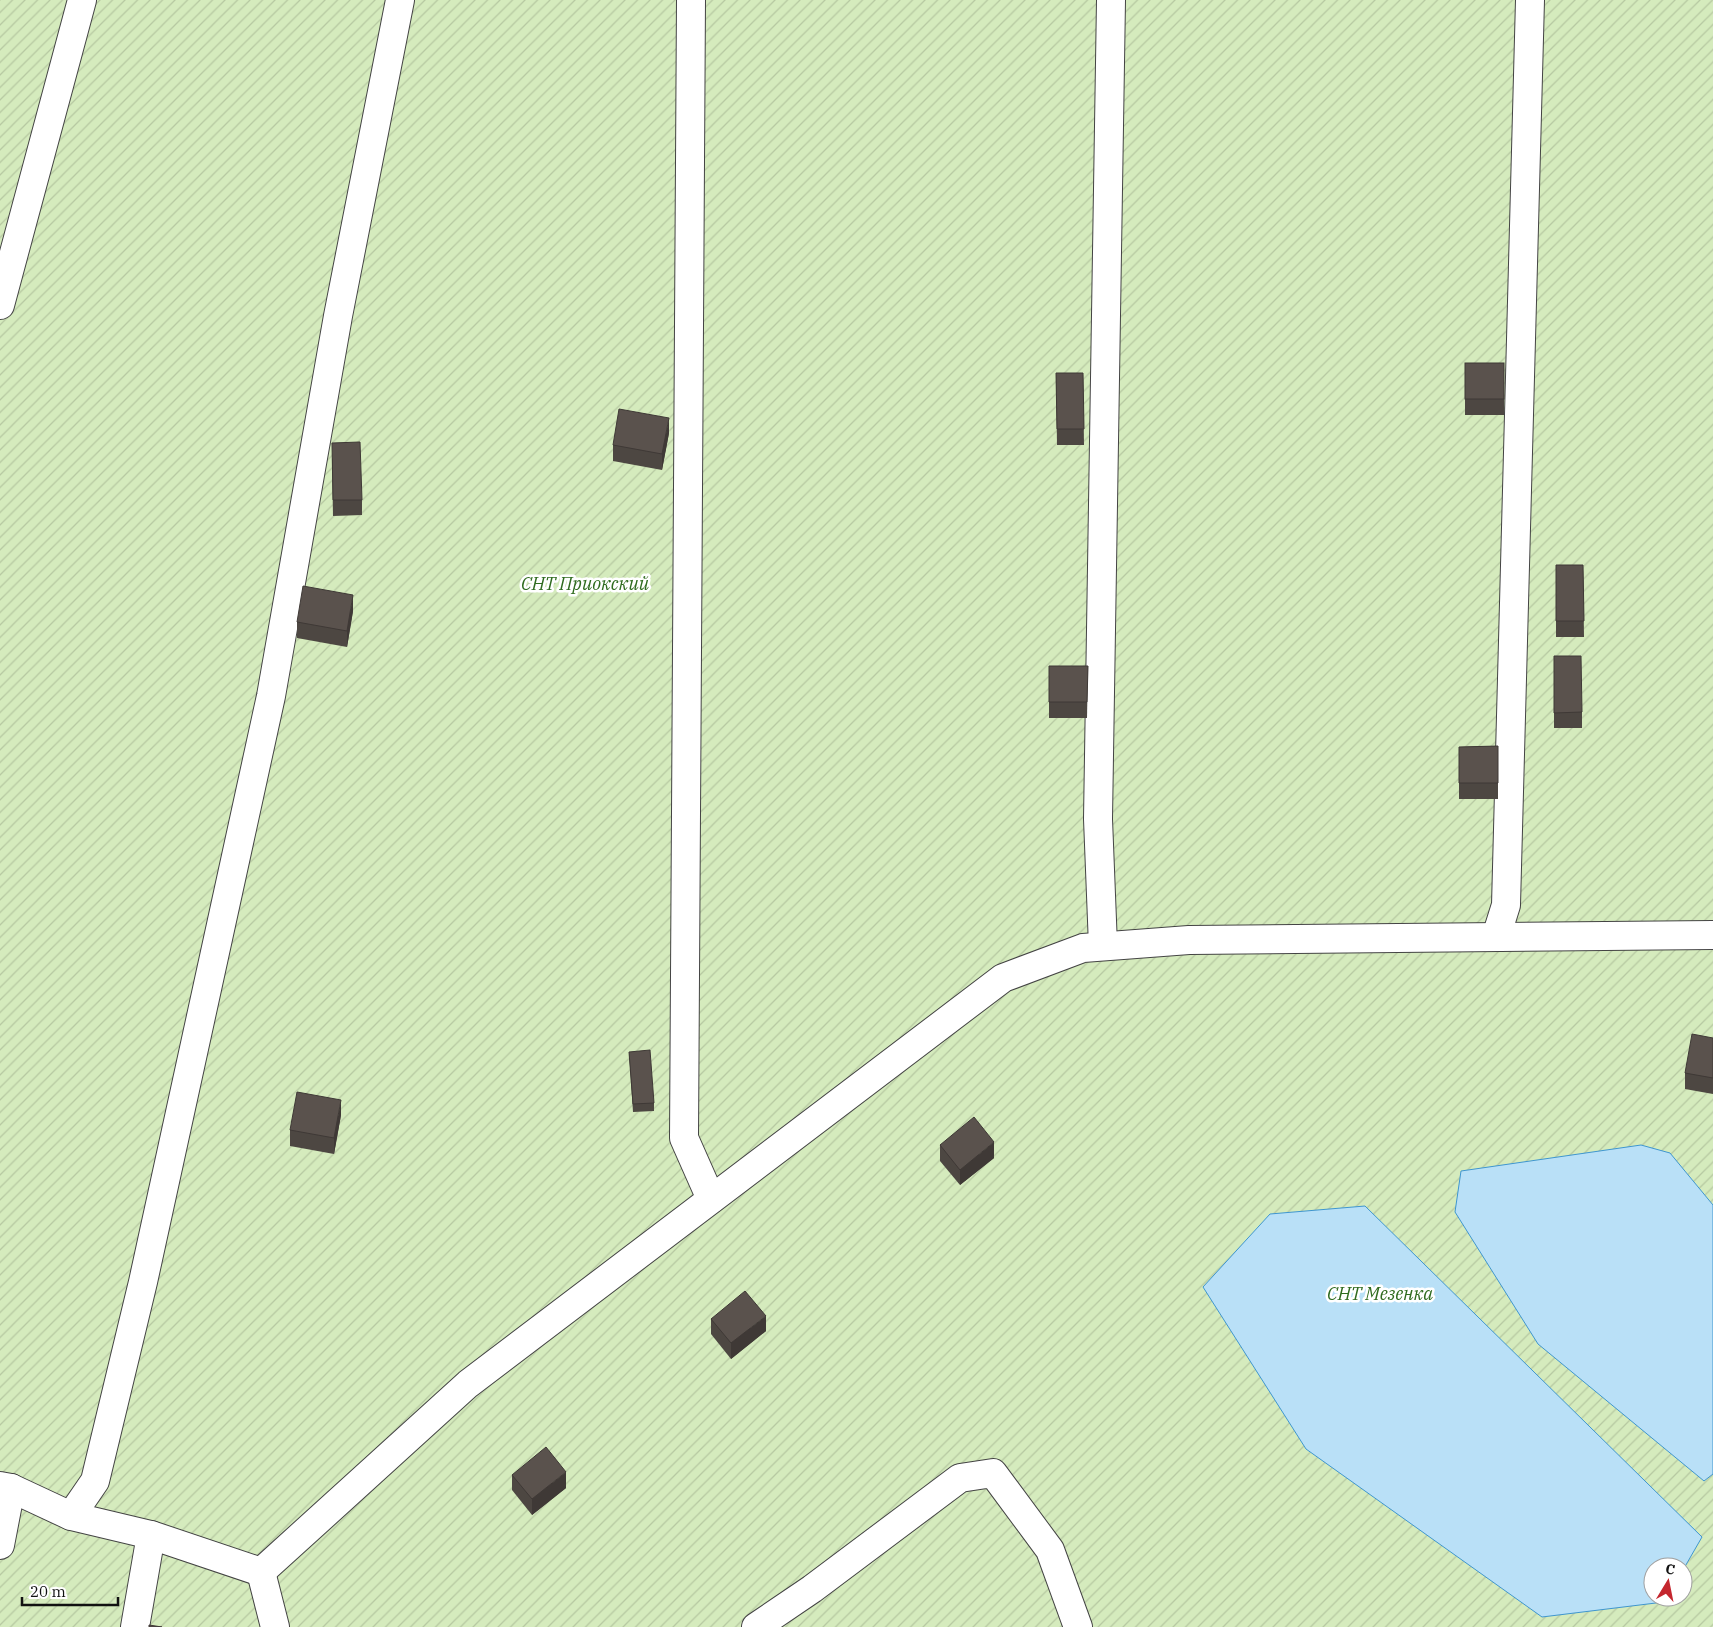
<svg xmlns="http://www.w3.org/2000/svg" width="1713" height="1627" font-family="'IBM Plex Serif',serif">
	<defs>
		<pattern id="garden-furrows" width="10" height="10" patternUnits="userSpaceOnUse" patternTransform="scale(1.25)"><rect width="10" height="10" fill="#d5ebbd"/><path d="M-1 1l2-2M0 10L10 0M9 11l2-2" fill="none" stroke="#b6c8a1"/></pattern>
	</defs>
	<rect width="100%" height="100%" fill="#fffdf5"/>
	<path fill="url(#garden-furrows)" fill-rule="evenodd" d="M0,0H1713V1627H0ZM1653,1567H1683V1597H1653Z"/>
	<g fill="#b9e0f7" stroke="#3f96cf">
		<path d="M1641,1145L1670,1153L1713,1205V1474L1704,1481L1538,1344L1455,1212L1461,1171Z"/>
		<path d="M1365,1206L1702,1537L1683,1570V1567H1653V1597H1667L1664,1602L1542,1617L1306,1449L1203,1287L1270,1214Z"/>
	</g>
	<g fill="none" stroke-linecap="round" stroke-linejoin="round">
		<defs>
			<g id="minor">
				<path d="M691,0L684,1138L711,1199"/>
				<path d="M0,305L82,0"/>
				<path d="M1496,937L1506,905L1530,0"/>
				<path d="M1103,946L1098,819L1111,0"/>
				<path d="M0,1486L11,1488L71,1516L151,1535L261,1572L468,1384L1003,978L1083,948L1189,940L1713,935"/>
				<path d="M71,1516L95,1481L143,1282L271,696L338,316L400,0"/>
				<path d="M0,1545L11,1488"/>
				<path d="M261,1572L275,1627"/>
				<path d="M135,1627L151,1535"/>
				<path d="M756,1627L812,1589L960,1478L993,1473L1050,1550L1078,1627"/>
			</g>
		</defs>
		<use href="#minor" stroke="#444" stroke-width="30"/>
		<use href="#minor" stroke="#fff" stroke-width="28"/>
	</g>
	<g fill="#4d4742">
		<rect x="1465" y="363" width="39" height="52"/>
		<path d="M1056,373H1083L1084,445H1057Z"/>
		<path d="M669,433L662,470L613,461V445Z"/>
		<path d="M332,458L362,500V515L333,516Z"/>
		<path d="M1556,565H1583L1584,637H1556Z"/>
		<path d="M353,611L347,647L297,638V622Z"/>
		<path d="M1554,656L1582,712V728H1554Z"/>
		<path d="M1049,666H1088L1087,718H1049Z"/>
		<path d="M1498,746V799H1459V747Z"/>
		<path d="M1713,1038V1094L1685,1089V1073Z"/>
		<path d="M629,1052L654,1103V1111L633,1112Z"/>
		<path d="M341,1115L334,1154L290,1146V1130Z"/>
		<path d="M940,1145L994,1158L960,1185L940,1161Z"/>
		<path d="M711,1319L766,1331L731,1359L711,1334Z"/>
		<path d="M512,1475L566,1488L532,1515L512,1490Z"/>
	</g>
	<g fill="#3f3936">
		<path d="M669,418V433L662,470V454Z"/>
		<path d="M353,595V611L347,647V631Z"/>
		<path d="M341,1100V1115L334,1154V1138Z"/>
		<path d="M994,1142V1158L960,1185V1170Z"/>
		<path d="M766,1316V1331L731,1359V1343Z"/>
		<path d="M566,1472V1488L532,1515V1499Z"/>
	</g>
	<g fill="#5a524d" stroke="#3f3936">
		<rect x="1465" y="363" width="39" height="36"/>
		<path d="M1056,373H1083L1084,429H1057Z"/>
		<path d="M619,409L669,418L662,454L613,445Z"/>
		<path d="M360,442L362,500H333L332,443Z"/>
		<path d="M1556,565H1583L1584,621H1556Z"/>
		<path d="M303,586L353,595L347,631L297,622Z"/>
		<path d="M1554,656H1581L1582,712L1554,713Z"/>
		<path d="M1049,666H1088L1087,702H1049Z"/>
		<path d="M1498,746V783H1459V747Z"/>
		<path d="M1692,1034L1713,1038V1078L1685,1073Z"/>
		<path d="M650,1050L654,1103L633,1104L629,1052Z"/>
		<path d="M297,1092L341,1100L334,1138L290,1130Z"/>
		<path d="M974,1117L994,1142L960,1170L940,1145Z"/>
		<path d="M745,1291L766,1316L731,1343L711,1319Z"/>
		<path d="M546,1447L566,1472L532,1499L512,1475Z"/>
		<path d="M149,1625L162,1627H149Z"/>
	</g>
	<g text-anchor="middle" stroke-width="5" stroke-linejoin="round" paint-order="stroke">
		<g font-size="18" font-style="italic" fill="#2f6b1f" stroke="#fff">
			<text x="585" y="590">СНТ Приокский</text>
			<text x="1380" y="1300">СНТ Мезенка</text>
		</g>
	</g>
	<g transform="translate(1668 1582) rotate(10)"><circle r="24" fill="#ffffff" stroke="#a0a0a0"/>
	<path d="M0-4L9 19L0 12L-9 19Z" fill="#c4262e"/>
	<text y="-8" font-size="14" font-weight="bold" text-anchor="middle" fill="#111111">С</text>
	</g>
	<path d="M22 1597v8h96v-8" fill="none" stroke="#111111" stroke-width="2.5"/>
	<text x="30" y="1597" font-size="15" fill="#111111" stroke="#ffffff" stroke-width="4" paint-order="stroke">20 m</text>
</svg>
